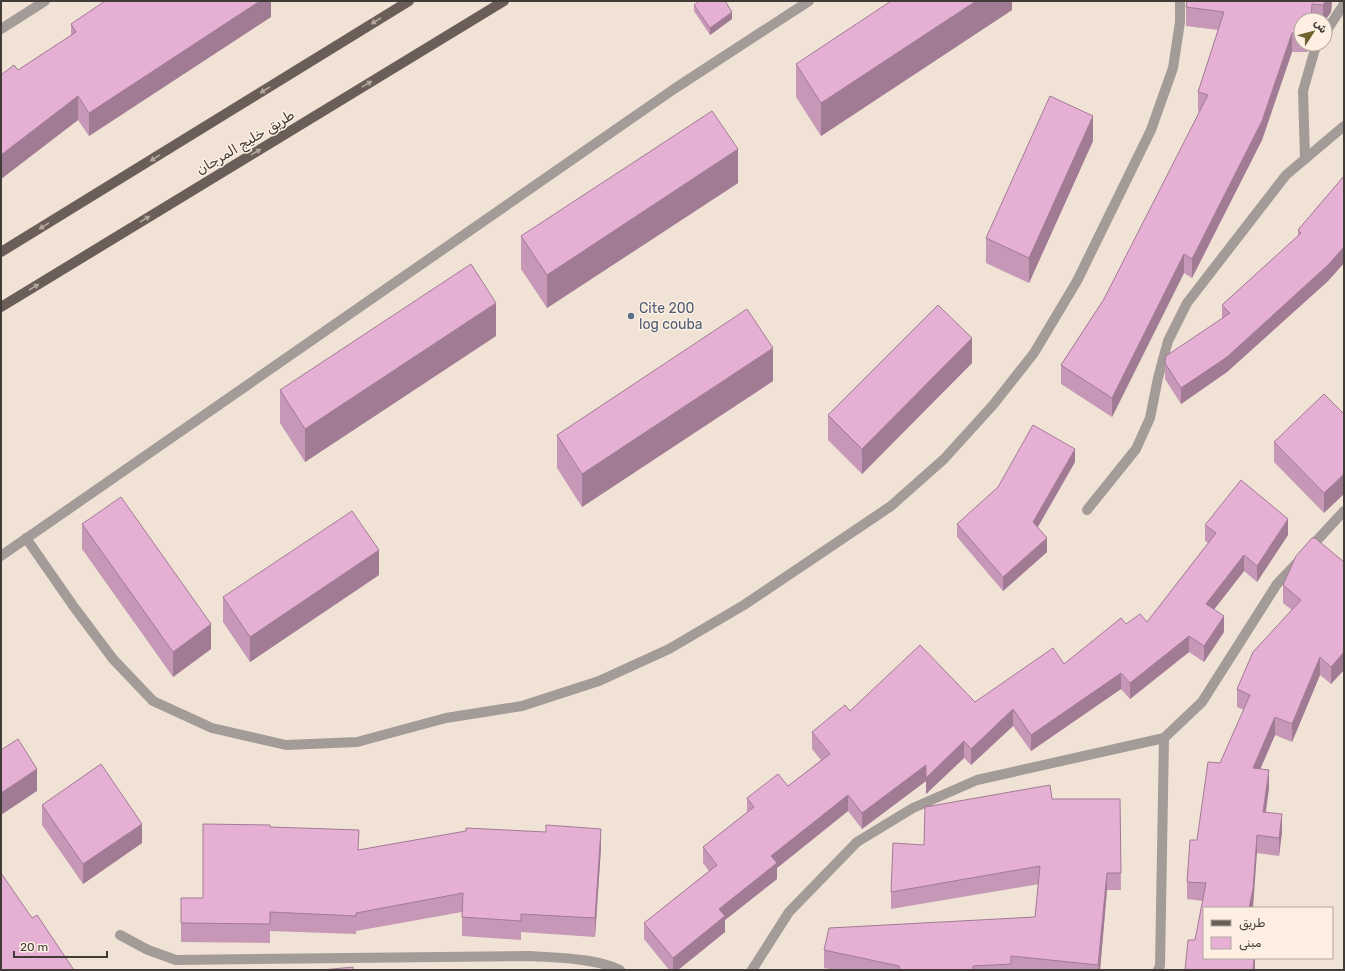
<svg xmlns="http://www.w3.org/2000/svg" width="1345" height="971" font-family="Rubik,Cairo,sans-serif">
	<rect width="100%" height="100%" fill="#f1e2d6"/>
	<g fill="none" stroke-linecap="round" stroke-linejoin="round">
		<g stroke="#a39b98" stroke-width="10">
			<path d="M1,29L45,1"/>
			<path d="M1325,33L1344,4"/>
			<path d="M1305,159L1303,91L1315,49L1318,44"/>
			<path d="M1087,510L1136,449L1150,418L1158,378L1168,341L1187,303L1286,175L1344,126"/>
			<path d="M26,538L74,607L113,659L153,701L212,728L286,745L357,742L446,718L522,706L599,681L669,649L744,605L891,506L944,459L993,405L1034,353L1077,281L1151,130L1173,68L1180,22V1"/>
			<path d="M1309,549L1344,511"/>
			<path d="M1,556L674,89L809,1"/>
			<path d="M120,935L148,950L176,960L531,956C559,958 595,958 620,970"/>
			<path d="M752,970L789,912L857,842L913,808L977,780L1164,738"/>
			<path d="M1158,970L1160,966L1164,738L1202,702L1277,584L1297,563"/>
		</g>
		<g stroke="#6b5e58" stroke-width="10">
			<path d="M1,252L409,1"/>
			<path d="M1,307L504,1"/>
		</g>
	</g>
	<g fill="#c697b6">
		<path d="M271,1V17L89,136L78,120L1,179V75L18,70L71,36V24Z"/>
		<path d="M1012,1V10L821,136L796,97V64Z"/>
		<path d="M1187,1H1338L1337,2H1332L1331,12L1325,20H1301V44H1311L1307,52H1292L1262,140L1192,278L1184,273L1112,417L1061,384V365L1104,299L1200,112L1198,111V92L1218,30L1186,26V7Z"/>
		<path d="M694,5L732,19L710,35L694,11Z"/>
		<path d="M1093,141L1029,283L986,263V238Z"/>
		<path d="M1344,176V263L1328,281L1227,372L1181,404L1165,379V363L1222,319V305L1298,236V230Z"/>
		<path d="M738,183L547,308L521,269V236Z"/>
		<path d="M496,336L305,462L280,423V390Z"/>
		<path d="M972,363L862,474L828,440V415Z"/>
		<path d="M773,381L582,507L557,468V435Z"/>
		<path d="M1344,414L1324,513L1274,462V442Z"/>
		<path d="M1075,462L1038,527L1047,552L1003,591L957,537V524Z"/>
		<path d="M82,524L211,649L173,677L82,549Z"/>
		<path d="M1205,525L1288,535L1257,582L1244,571L1214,609L1224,632L1204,662L1189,652L1130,699L1121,689L1031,751L1013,726L971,765L964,758L926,794V781L862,829L848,811L777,868V879L725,920V932L678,970H669L644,939V923L709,871L703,863V847L747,812V798L788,786L821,760L812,749V732L850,711L975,702L1064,664L1126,624L1147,622L1208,543L1205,541Z"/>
		<path d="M1344,562V670L1331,684L1320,675L1292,742L1275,735L1260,769L1269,788L1266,812L1282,832L1279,856L1257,853L1204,908L1255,958V966L1195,940L1203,901L1187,899V882L1197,840L1220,763L1244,710L1237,707V689L1292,610L1283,603V585Z"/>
		<path d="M379,575L250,662L223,622V597Z"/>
		<path d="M1052,799H1120L1121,890H1107L1100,970H835L824,968V950L1035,917L1039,884L891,909V892L924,845Z"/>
		<path d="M42,805L142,843L83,884L42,825Z"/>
		<path d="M270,827L359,850L601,848L595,937L521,932V940L462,936V912L356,931V934L270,931V943L181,942V898H203Z"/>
	</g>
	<g fill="#a17b94">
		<path d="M260,1H271V17L89,136V113Z"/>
		<path d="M976,1H1012V10L821,136V103Z"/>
		<path d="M1326,1H1332L1331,12L1325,21V20H1323V5Z"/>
		<path d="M732,12V19L710,35V28Z"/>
		<path d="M1292,33V52L1262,140L1192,278V259Z"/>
		<path d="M1307,44H1311L1307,52Z"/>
		<path d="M78,96V120L1,179V155Z"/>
		<path d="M1093,116V141L1029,283V258Z"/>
		<path d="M738,149V183L547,308V275Z"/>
		<path d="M1344,247V263L1328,281L1227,372L1181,404V388Z"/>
		<path d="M1184,254V273L1112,417V398Z"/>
		<path d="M496,303V336L305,462V429Z"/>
		<path d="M972,338V363L862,474V449Z"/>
		<path d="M773,348V381L582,507V474Z"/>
		<path d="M1075,449V462L1033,535V522Z"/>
		<path d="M1344,474V494L1324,513V493Z"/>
		<path d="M1288,519V535L1257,582V566Z"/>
		<path d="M1047,538V552L1003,591V577Z"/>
		<path d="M379,550V575L250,662V637Z"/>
		<path d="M1244,555V571L1206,620V604Z"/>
		<path d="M1224,616V632L1204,662V646Z"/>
		<path d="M211,624V649L173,677V652Z"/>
		<path d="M1189,636V652L1130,699V683Z"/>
		<path d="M1344,652V670L1331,684V667Z"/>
		<path d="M1320,657V675L1292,742V724Z"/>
		<path d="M1121,673V689L1031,751V735Z"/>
		<path d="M1013,709V726L971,765V749Z"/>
		<path d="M1275,717V735L1253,786V768Z"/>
		<path d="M964,741V758L926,794V781L862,829V813L926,765Z"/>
		<path d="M37,769V791L1,815V793Z"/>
		<path d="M1269,770V788L1263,830V812Z"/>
		<path d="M848,795V811L777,868V879L725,920V932L678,970H673V958L719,909L771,856Z"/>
		<path d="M1282,814V832L1279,856V838Z"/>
		<path d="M142,824V843L83,884V864Z"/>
		<path d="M601,829V848L595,937V918Z"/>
		<path d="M1257,835V853L1253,908H1249Z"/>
		<path d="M1107,873V890L1100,970H1098Z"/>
		<path d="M1254,958H1255V970H1253Z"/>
	</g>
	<g fill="#e6b0d4" stroke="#a17b94">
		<path d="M105,1H260L89,113L78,96L1,155V75L14,65L18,70L76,32L71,24Z"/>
		<path d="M699,1H725L732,12L710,28L694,5Z"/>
		<path d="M891,1H976L821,103L796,64Z"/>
		<path d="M1187,1H1326L1323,5L1312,4L1311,20H1301V33H1292L1262,121L1192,259L1184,254L1112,398L1061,365L1104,299L1208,95L1198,92L1224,12L1186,7Z"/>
		<path d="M1050,96L1093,116L1029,258L986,238Z"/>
		<path d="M712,111L738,149L547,275L521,236Z"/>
		<path d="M1344,176V247L1328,265L1227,357L1181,388L1165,363L1166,356L1230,313L1222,305L1301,233L1298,230Z"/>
		<path d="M471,264L496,303L305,429L280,390Z"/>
		<path d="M938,305L972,338L862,449L828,415Z"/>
		<path d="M747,309L773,348L582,474L557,435Z"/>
		<path d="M1324,394L1344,414V474L1324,493L1274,442Z"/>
		<path d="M1033,425L1075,449L1033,522L1047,538L1003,577L957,524L998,487Z"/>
		<path d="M1241,480L1288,519L1257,566L1244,555L1206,604L1224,616L1204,646L1189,636L1130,683L1121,673L1031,735L1013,709L971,749L964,741L926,778V765L862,813L848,795L771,856L777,863L719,909L725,916L673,958L644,923L717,865L703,847L754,807L747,798L778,774L788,786L830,754L812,732L845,705L850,711L920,645L975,702L1053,648L1064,664L1121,618L1126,624L1140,614L1147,622L1216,533L1205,525Z"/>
		<path d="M121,497L211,624L173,652L82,524Z"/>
		<path d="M352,511L379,550L250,637L223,597Z"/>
		<path d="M1312,538H1315L1344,562V652L1331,667L1320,657L1292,724L1275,717L1253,768L1269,770L1263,812L1282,814L1279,838L1257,835L1253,889L1249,908H1204V958H1254L1253,970H1185L1188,940H1195L1206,883L1187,882L1190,840H1197L1208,762L1220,763L1250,695L1237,689L1253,652L1301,600L1283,585L1296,556Z"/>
		<path d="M18,739L37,769L1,793V750Z"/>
		<path d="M101,764L142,824L83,864L42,805Z"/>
		<path d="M1050,785L1052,799H1120L1121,873H1107L1098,965L1011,956V964L973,966V970H900L899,966L824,950L829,928L1035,917L1040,866L891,892L893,843L924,845L925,807Z"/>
		<path d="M203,824L270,825V827L359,830L358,850L466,831V828L546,832V825L601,829L595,918L521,914V921L462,917L463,893L356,913V916L270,912V924L181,923V898H203Z"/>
		<path d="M1,873L32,918L37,915L74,970H1Z"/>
		<path d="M353,967V970H322Z"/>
	</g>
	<defs><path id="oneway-solid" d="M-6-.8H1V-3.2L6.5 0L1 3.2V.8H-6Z"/></defs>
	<g fill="#b4a69e">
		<use href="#oneway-solid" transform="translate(376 21) rotate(148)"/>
		<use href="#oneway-solid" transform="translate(367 84) rotate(-31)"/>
		<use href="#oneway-solid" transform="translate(265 90) rotate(148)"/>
		<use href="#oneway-solid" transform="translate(256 152) rotate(-31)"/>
		<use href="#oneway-solid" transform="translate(155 158) rotate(148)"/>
		<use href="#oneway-solid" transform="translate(145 219) rotate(-31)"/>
		<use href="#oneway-solid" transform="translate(44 226) rotate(148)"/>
		<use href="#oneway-solid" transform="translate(34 287) rotate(-31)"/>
	</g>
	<circle fill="#5c6f8a" stroke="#feefe3" stroke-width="1.5" cx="631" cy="316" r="4"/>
	<g text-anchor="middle" stroke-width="3" stroke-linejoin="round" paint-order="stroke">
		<g font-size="14" fill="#403b36" stroke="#feefe3">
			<text transform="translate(245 142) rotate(-31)" y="5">طريق خليج المرجان</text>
		</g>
		<g font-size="14" fill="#4e5e75" stroke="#feefe3" text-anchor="start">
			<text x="639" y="313">Cite 200<tspan x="639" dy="16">log couba</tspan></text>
		</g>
	</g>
	<rect width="1345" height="971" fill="none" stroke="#403b36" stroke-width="4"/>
	<rect x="1203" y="907" width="130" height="52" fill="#feefe3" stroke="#b2a79e"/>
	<rect x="1211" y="920" width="20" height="6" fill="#6b5e58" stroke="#b2a79e"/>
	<text x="1239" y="927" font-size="12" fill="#403b36">طريق</text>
	<rect x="1211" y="937" width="20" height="12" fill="#e6b0d4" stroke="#b2a79e"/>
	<text x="1239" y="947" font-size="12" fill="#403b36">مبنى</text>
	<g transform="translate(1313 32) rotate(54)"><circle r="19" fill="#feefe3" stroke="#b2a79e"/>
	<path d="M0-3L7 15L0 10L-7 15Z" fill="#6e622f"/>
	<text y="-6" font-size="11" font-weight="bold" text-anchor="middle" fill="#403b36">ش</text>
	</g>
	<path d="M14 951v6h93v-6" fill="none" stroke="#403b36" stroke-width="2"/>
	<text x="20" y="951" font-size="12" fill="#403b36" stroke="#feefe3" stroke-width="3" paint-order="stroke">20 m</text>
</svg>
